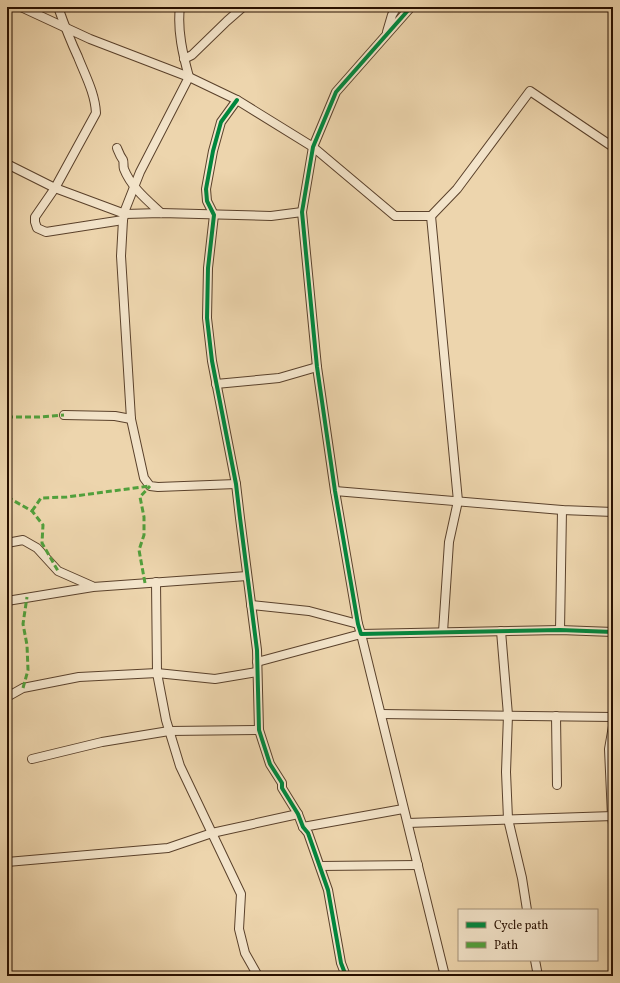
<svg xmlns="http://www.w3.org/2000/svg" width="620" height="983" font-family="Vollkorn,serif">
	<rect width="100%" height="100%" fill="#edd5ad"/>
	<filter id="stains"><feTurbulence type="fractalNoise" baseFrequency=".005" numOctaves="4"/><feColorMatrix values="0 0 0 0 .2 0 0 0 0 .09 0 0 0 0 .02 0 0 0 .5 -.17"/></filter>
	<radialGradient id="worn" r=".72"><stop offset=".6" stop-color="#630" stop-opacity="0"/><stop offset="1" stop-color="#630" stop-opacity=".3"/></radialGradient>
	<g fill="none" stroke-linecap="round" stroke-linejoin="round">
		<defs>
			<g id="minor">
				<path d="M21,7L90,39L189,77L237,100L313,147L395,216H431L457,189L530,91L613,147"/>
				<path d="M58,7C64,24 70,40 78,57C85,75 95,93 96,113L55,188L35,217V222L37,228L46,232L123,220"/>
				<path d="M180,7C177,30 183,55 189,77L140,172L125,210L123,220L121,256L131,419L144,478L150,486L158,487L236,484"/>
				<path d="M411,7L336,92L313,147L302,212L317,367L335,491L358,624L361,634L560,630L613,632"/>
				<path d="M387,32L392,15L397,7"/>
				<path d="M184,59L192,55L227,21L243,7"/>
				<path d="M237,100L221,122L213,151L206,189L207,201L214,215L208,268L207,318L212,361L236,484L240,518L257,650L259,730L270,764L282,783V788L298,814L303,827L308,833L328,890L341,963L346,976"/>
				<path d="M117,148C119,153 120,156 123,160C124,162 123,166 124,169C131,187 147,200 161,213"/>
				<path d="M7,164L55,188L125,214L161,213L271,216L302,212"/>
				<path d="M431,216L458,501L449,542L443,632"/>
				<path d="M216,384L279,378L317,367"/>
				<path d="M64,415L115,416L131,419"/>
				<path d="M335,491L562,510L613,512"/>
				<path d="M7,543L23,540L37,548L58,571L92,586"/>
				<path d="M156,582L157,673L166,720L180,766L241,894L239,929L245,953L258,976"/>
				<path d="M7,601L93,587L247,576"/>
				<path d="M251,605L309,611L358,624"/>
				<path d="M560,630L562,510"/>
				<path d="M501,631L508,715L506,772L508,819L522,878L527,910"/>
				<path d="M257,662L361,634L445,976"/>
				<path d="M7,697L23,688L79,677L157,673L215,679L257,672"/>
				<path d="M381,714L613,717"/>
				<path d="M556,716L557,785"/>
				<path d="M613,726L609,749L612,816L613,824"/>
				<path d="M32,759L102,742L169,731L259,730"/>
				<path d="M408,823L613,816"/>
				<path d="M303,827L403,809"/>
				<path d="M7,862L168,848L212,833L298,814"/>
				<path d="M320,866L418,865"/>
				<path d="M535,960L538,976"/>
			</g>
		</defs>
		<use href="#minor" stroke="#5a412b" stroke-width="10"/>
		<use href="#minor" stroke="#f3e4ca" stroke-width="8"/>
		<g stroke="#51a03c" stroke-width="3" stroke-dasharray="6 3" stroke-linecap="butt">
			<path d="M7,417H39L64,415"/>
			<path d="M7,497L32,511L43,525L42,543L58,571"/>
			<path d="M32,511L41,498L67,497L150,486"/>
			<path d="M145,583L139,550L144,535V517L140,497L150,486"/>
			<path d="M23,688L28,670L27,645L23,624L27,597"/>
		</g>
		<defs>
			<g id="cycleway">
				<path d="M411,7L336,92L313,147L302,212L317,367L335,491L358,624L361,634L560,630L613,632"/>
				<path d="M237,100L221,122L213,151L206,189L207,201L214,215L208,268L207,318L212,361L236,484L240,518L257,650L259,730L270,764L282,783V788L298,814L303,827L308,833L328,890L341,963L346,976"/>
			</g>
		</defs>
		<use href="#cycleway" stroke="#f3e4ca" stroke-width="6"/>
		<use href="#cycleway" stroke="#00873e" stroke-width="4"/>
	</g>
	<rect width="620" height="983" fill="none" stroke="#edd5ad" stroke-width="24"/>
	<rect x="8" y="8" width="604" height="967" fill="none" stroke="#291000" stroke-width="2"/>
	<rect x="12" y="12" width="596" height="959" fill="none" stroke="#291000"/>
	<rect x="458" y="909" width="140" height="52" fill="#f3e4ca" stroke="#a28f79"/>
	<rect x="466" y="922" width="20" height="6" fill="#00873e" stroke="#a28f79"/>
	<text x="494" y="929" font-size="12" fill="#291000">Cycle path</text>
	<rect x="466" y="942" width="20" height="6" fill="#51a03c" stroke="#a28f79"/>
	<text x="494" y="949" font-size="12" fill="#291000">Path</text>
	<rect width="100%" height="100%" filter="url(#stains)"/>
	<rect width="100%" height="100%" fill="url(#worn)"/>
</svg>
